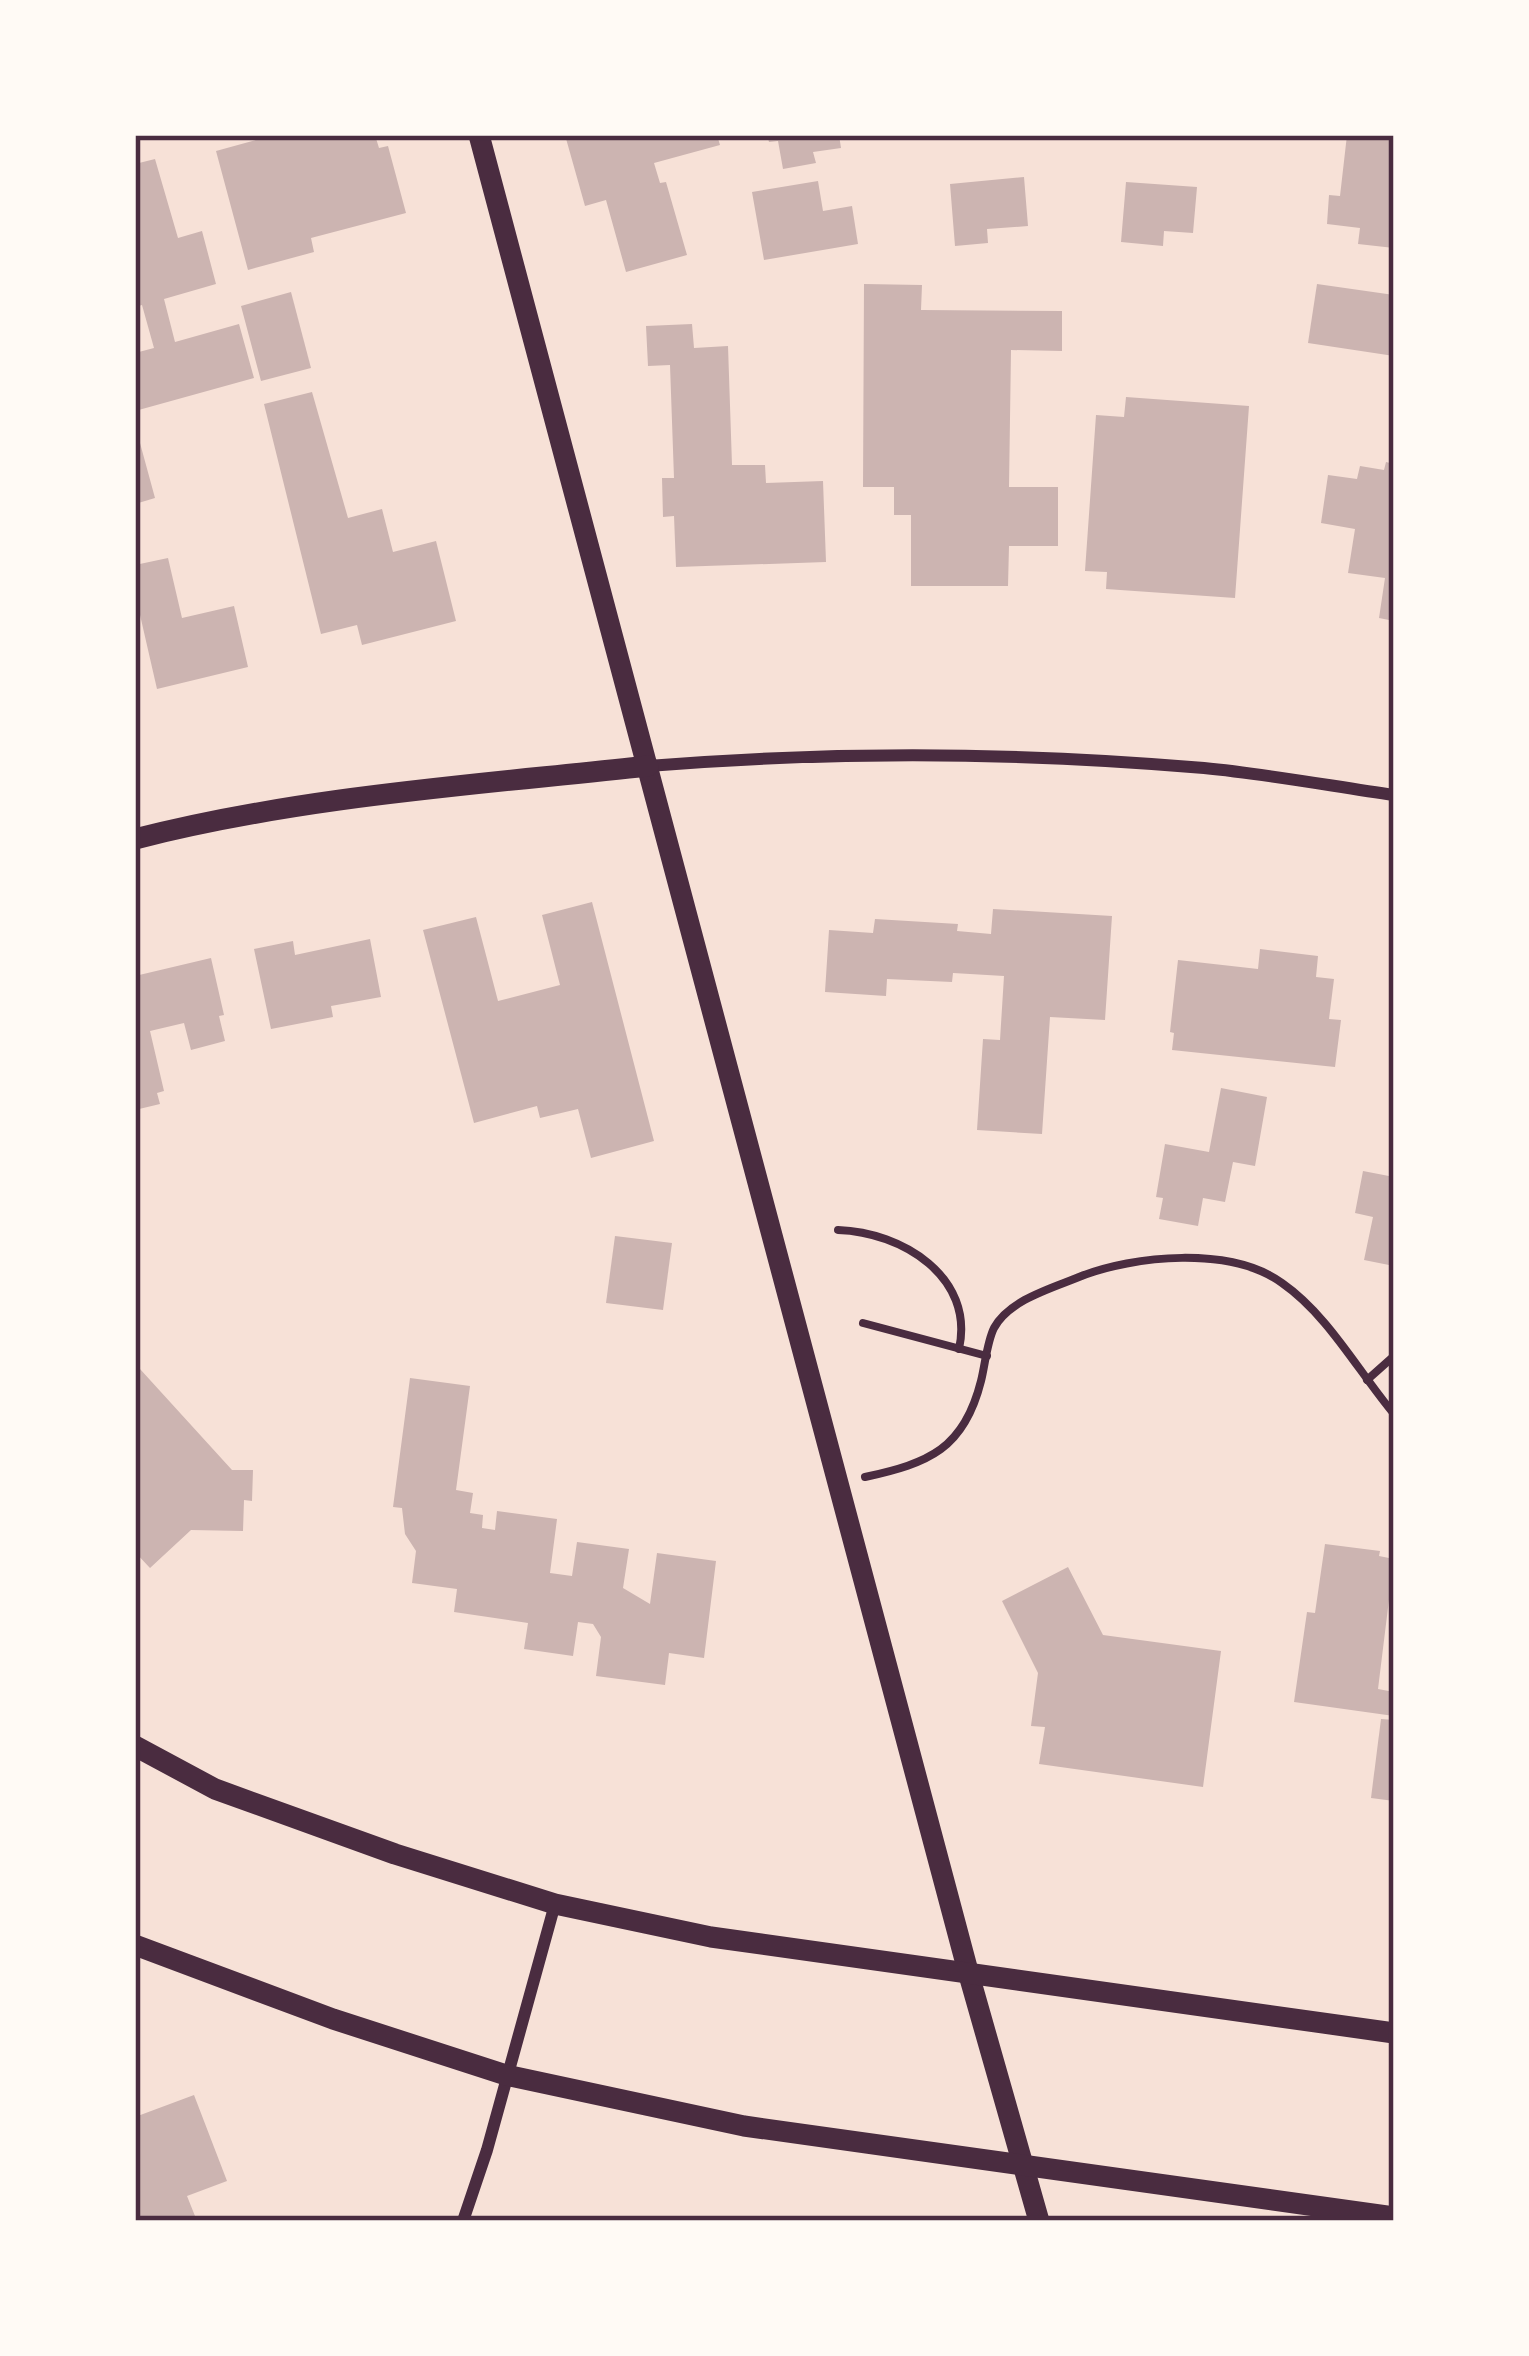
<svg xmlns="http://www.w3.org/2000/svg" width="1529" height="2356" font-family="'IBM Plex Serif',serif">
	<rect width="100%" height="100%" fill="#f7e1d7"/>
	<g fill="#ccb4b1">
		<path d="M274,135H375L379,148L388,146L406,213L311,238L314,252L248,270L216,151Z"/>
		<path d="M565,135H717L720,145L654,163L660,183L666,182L687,255L626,272L606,200L585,206Z"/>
		<path d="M767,135H839L841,148L813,152L816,163L783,169L778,141L769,142Z"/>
		<path d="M1347,135H1394V248L1358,244L1360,228L1327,224L1329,195L1340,196Z"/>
		<path d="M155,159L178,238L202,231L216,284L164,299L175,342L239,324L254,378L135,411V353L154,348L142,305L135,307V164Z"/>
		<path d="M1024,177L1028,226L987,229L988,243L955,246L950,184Z"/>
		<path d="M818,181L823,211L852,206L858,244L764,260L752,192Z"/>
		<path d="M1126,182L1197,187L1193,233L1164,231L1163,246L1121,242Z"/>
		<path d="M864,284L922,285L921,310L1062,311V351L1011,350L1009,487H1058V546H1009L1008,586H911V515H894V487H863Z"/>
		<path d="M1317,284L1394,295V356L1308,343Z"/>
		<path d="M291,292L311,368L261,381L241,306Z"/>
		<path d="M692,324L694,348L728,346L732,465H765L766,483L823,481L826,562L676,567L674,516L663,517L662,478H674L670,365L648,366L646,326Z"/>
		<path d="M312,392L348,518L382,509L393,552L436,541L456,621L362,645L357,625L321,634L264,404Z"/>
		<path d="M1126,397L1249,406L1235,598L1106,589L1107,572L1085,571L1096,415L1124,417Z"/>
		<path d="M140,443L155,498L135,504V444Z"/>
		<path d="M1386,462L1394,464V621L1379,618L1385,578L1348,573L1355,529L1321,523L1328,475L1357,479L1360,466L1384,470Z"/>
		<path d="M168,558L182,618L234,606L248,667L157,689L135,593V565Z"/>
		<path d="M592,902L654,1141L591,1158L578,1109L540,1118L537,1106L474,1123L423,930L476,917L498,1001L560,985L542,915Z"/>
		<path d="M993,909L1112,916L1105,1020L1050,1017L1042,1134L977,1130L983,1039L1000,1040L1004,976L953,973L952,982L887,979L886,996L825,992L829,930L873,933L875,919L958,924L957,931L991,934Z"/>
		<path d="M370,939L381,997L331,1006L333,1017L271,1029L254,949L293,941L295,955Z"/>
		<path d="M1260,949L1318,956L1316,977L1334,979L1329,1019L1341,1020L1335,1067L1172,1050L1174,1033L1170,1032L1178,960L1258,969Z"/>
		<path d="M211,958L224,1015L219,1016L225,1041L191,1050L184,1023L150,1031L164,1091L157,1093L160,1104L135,1110V976Z"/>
		<path d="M1221,1088L1267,1097L1255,1166L1233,1162L1225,1202L1203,1198L1198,1226L1159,1219L1163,1198L1156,1197L1165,1144L1209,1152Z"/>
		<path d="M1363,1171L1394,1177V1266L1364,1260L1373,1217L1355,1213Z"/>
		<path d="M615,1236L672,1243L663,1310L606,1303Z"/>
		<path d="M135,1299H140V1369L232,1470H253L252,1501L244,1500L243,1531L191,1530L150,1568L135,1552Z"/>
		<path d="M410,1378L470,1386L456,1490L473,1493L470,1513L483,1515L482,1528L495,1530L497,1511L557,1519L550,1573L572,1576L577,1542L629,1549L623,1588L650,1604L657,1553L716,1561L704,1658L669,1653L665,1685L596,1676L601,1637L593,1624L578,1622L573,1656L524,1649L528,1623L454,1612L457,1589L412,1583L416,1551L405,1534L402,1508L393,1507Z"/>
		<path d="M1325,1544L1380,1551L1379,1556L1394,1559L1378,1689L1394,1692V1716L1294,1702L1307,1612L1315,1613Z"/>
		<path d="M1068,1567L1103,1635L1221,1651L1203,1787L1039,1764L1045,1727L1031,1726L1038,1673L1002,1601Z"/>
		<path d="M1381,1719L1394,1720V1801L1371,1798Z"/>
		<path d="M194,2095L227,2181L187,2196L197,2221H135V2117Z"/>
	</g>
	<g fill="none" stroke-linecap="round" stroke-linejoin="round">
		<g stroke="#4a2c40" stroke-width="8">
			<path d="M838,1230C902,1232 975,1277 959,1349"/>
			<path d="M863,1323L987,1356"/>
			<path d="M1367,1380L1394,1356"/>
			<path d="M865,1477C929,1463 964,1449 981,1381C985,1365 987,1342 994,1328C1009,1300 1052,1288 1079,1277C1134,1255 1231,1246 1282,1283C1328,1315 1358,1371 1394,1414"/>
		</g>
		<g stroke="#4a2c40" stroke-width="12">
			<path d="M648,766C832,751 1020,752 1204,768C1267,774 1331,786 1394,795"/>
			<path d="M463,2221L487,2150L555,1904"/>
		</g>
		<g stroke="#4a2c40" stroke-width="21">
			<path d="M479,135L969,1975L1039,2221"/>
			<path d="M135,839C303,796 476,785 648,766"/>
			<path d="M135,1746L215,1789L395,1854L555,1904L711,1937L1394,2033"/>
			<path d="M135,1945L333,2019L506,2075L744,2126L1394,2217"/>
		</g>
	</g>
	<rect width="1529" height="2356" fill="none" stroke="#fffaf5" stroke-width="276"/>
	<rect x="138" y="138" width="1253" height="2080" fill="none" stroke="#4a2c40" stroke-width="4.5"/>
</svg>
